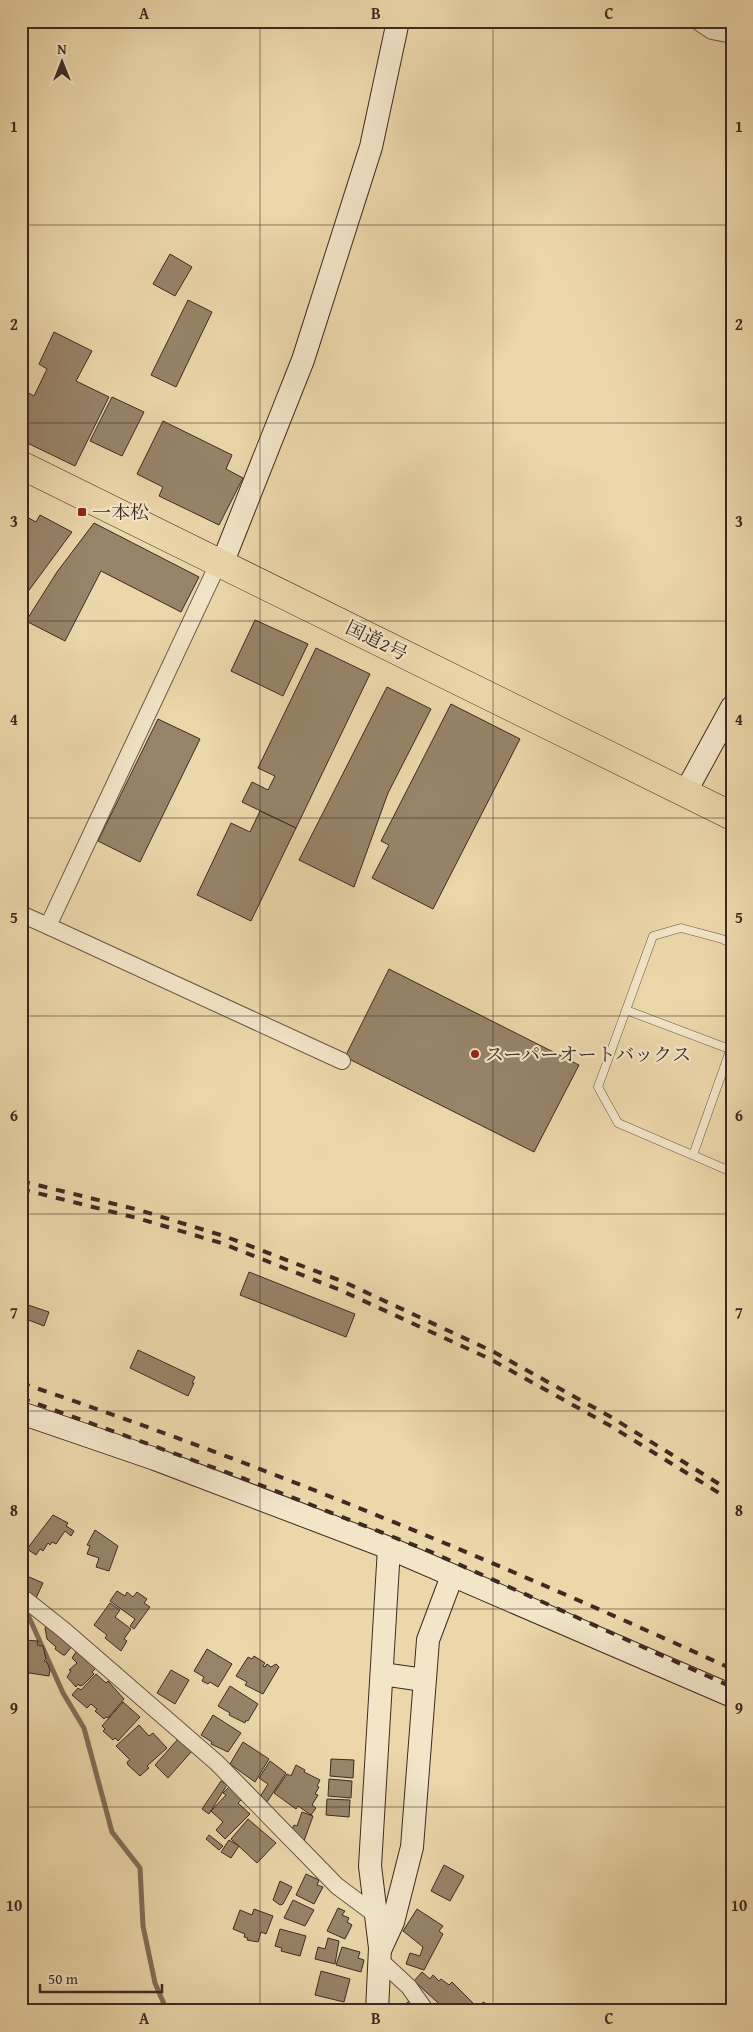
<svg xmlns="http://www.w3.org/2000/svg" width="753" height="2032" font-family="'Gentium Book Plus','Noto Serif JP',serif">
	<rect width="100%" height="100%" fill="#ebd7aa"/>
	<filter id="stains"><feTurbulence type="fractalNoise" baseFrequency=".004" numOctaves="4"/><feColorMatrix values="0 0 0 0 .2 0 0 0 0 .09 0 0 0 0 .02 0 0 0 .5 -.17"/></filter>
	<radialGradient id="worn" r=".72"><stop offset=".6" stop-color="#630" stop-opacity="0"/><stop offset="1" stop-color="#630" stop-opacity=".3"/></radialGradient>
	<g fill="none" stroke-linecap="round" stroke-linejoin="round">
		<path stroke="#826e58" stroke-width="5" d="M24,1606L63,1693L84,1728L112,1832L140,1868L143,1926L155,1983L167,2011"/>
	</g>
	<g fill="#978469" stroke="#3d2a23">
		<path d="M170,254L192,267L175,296L153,284Z"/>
		<path d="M188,300L212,312L176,387L151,375Z"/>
		<path d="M54,332L92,351L76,381L109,397L75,466L21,440V389L34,396L47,369L39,364Z"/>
		<path d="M112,397L144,412L122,456L90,441Z"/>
		<path d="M163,421L232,455L226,469L243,478L219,525L159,496L163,487L137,474Z"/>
		<path d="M40,515L72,532L21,601V523L25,516L36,522Z"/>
		<path d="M94,523L199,577L181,612L101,571L65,641L26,621L57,572Z"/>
		<path d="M255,620L308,644L283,696L231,671Z"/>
		<path d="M316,648L370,674L296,828L242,802L252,782L268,790L275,776L258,768Z"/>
		<path d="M387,687L431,709L388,793L354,887L299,860Z"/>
		<path d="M451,704L520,739L433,909L372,878L389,845L381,841Z"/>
		<path d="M158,719L200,739L140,862L98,841Z"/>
		<path d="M260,811L296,828L251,921L197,895L231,823L250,832Z"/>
		<path d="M389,969L579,1065L534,1152L345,1057Z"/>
		<path d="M249,1272L355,1314L346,1337L240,1295Z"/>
		<path d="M25,1304L49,1312L44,1326L21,1317V1309L23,1310Z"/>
		<path d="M138,1350L195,1377L192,1383H194L188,1396L130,1368Z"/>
		<path d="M53,1515L68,1523L66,1526L74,1531L71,1536L65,1531L56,1544L52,1542L50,1545L48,1543L43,1551L40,1549L36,1555L27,1549Z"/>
		<path d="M95,1530L118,1546L109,1571L96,1567L99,1558L87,1554L90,1546L87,1545Z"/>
		<path d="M29,1577L43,1583L36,1598L22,1592Z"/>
		<path d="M117,1591L125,1596L127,1592L133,1597L137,1592L147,1599L144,1603L150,1607L134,1629L130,1626L135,1619L110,1601Z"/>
		<path d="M110,1603L120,1610L115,1617L131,1629L124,1639L127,1641L121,1651L105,1638L107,1635L94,1625Z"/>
		<path d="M49,1622L75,1642L65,1655H63L55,1649L56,1647L47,1639L45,1628Z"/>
		<path d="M21,1634H26L25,1640L38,1641L37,1645L43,1646L46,1659L44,1661L47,1662L50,1670L49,1676L23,1672L25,1665L21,1664Z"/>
		<path d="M78,1649L99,1665L92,1672L94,1674L83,1685L80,1686L78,1684L76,1687L67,1677L71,1671L69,1670L77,1663L72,1658Z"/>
		<path d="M207,1649L232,1664L218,1687L210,1682L208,1684L202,1681L204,1677L194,1671Z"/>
		<path d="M254,1656L265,1663L263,1666L265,1667L267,1664L271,1667L276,1664L279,1667L263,1694L245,1685L247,1682L236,1676L248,1657L252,1659Z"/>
		<path d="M171,1670L189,1680L175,1704L157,1693Z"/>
		<path d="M96,1674L106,1683L108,1681L124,1699L108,1718L106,1717L104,1719L95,1711L97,1709L91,1704L87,1708L72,1695L78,1688L81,1690Z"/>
		<path d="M230,1686L258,1704L248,1721L246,1720L245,1723L229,1715L230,1713L218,1706Z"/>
		<path d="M123,1702L140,1717L118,1741L115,1738L113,1740L103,1731L105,1729L102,1726Z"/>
		<path d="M213,1715L241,1733L228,1752L211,1744L212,1742L201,1735Z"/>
		<path d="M139,1725L149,1736L153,1733L167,1748L147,1766L149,1768L140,1776L128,1765L127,1762L130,1760L116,1746Z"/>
		<path d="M178,1739L192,1751L168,1778L155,1765Z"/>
		<path d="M243,1742L269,1759L255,1782L230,1764Z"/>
		<path d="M331,1759L354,1760L353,1778L330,1776Z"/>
		<path d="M270,1761L286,1773L267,1802L260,1797L268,1784L259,1778Z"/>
		<path d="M296,1765L305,1770L304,1772L320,1780L317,1786L319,1787L315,1794L318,1795L312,1805L316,1808L311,1815L298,1806L296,1809L274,1793L287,1774L291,1776Z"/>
		<path d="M329,1779L352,1781L351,1798L328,1796Z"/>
		<path d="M221,1781L227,1785L209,1814L202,1809Z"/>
		<path d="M231,1785L244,1797L238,1803L250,1814L225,1839L216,1830L223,1822L211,1811L226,1795L223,1793Z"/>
		<path d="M327,1799L350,1800L349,1817L326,1815Z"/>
		<path d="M302,1812L313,1816L304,1841L292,1829L294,1825L297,1826Z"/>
		<path d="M248,1819L276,1843L257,1863L231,1839Z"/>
		<path d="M209,1835L223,1846L219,1850L206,1839Z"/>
		<path d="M229,1840L239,1846L231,1858L221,1852Z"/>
		<path d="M444,1865L464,1876L450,1901L431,1891Z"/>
		<path d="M306,1874L319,1880L317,1885L323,1887L314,1904L296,1895Z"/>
		<path d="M280,1881L292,1887L283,1904L280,1905L273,1900Z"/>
		<path d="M293,1900L314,1910L305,1926L284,1918Z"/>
		<path d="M338,1908L345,1911L342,1915L349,1918L347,1922L352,1925L345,1939L327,1931Z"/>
		<path d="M254,1909L273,1916L266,1934L261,1932L258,1942L247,1940L248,1938L244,1937L245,1934L233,1929L240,1910L252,1915Z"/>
		<path d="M417,1909L443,1926L439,1931L443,1934L424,1970L406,1964L410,1953L420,1956L423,1947L403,1931Z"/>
		<path d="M280,1929L306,1936L300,1956L281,1951L282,1948L275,1946Z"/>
		<path d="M328,1938L339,1941L335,1964L315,1959L318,1947L325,1949Z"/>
		<path d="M342,1947L360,1952L358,1958L364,1960L361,1972L336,1965Z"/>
		<path d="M321,1971L350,1979L344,2002L315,1995Z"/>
		<path d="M422,1972L430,1979L433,1975L439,1981L441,1979L449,1985L452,1982L476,2006L472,2011H447L414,1981Z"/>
		<path d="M412,1999L421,2011H409L404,2005Z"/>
		<path d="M483,2002L500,2011H478Z"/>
	</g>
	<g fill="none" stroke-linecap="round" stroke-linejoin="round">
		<defs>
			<g id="lane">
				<path d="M732,944L722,939L681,928L653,936L598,1087L618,1123L732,1172"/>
				<path d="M626,1010L732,1050"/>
				<path d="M693,1155L732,1045"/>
			</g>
			<g id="street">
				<path d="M697,21L712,31L732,35"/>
				<path d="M219,562L48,926L342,1061"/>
				<path d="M21,914L48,926"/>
				<path d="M21,1599L26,1600L65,1631L217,1763L337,1886L376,1915"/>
				<path d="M381,1961L409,1987L426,2011"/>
			</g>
			<g id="secondary">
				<path d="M222,564L303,360L371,147L398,21"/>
				<path d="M685,793L732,707"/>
				<path d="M21,1413L155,1459L389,1548L732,1696"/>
				<path d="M382,1674L424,1680"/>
				<path d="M381,1948L393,1922L412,1847L428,1640L452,1576"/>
				<path d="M377,2011L380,1948L370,1866L389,1548"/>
			</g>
			<path id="highway" d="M21,465L732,816"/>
		</defs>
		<use href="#lane" stroke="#685545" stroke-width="9"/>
		<use href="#street" stroke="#685545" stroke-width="18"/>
		<use href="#secondary" stroke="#3d2a23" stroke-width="24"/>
		<use href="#highway" stroke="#3d2a23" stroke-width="29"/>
		<use href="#lane" stroke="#f2e5c8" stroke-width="8"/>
		<use href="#street" stroke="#f2e5c8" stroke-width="16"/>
		<use href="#secondary" stroke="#f2e5c8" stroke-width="22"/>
		<use href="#highway" stroke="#ebd7aa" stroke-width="28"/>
		<g stroke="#3d2a23" stroke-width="4" stroke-dasharray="9 9" stroke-linecap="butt">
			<path d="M21,1181L139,1210L224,1236L344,1282L492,1351L611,1417L732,1492"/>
			<path d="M21,1189L137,1218L221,1243L340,1290L490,1359L609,1425L732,1501"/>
			<path d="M21,1383C263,1464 500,1563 732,1669"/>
			<path d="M21,1398L245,1479L429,1551L732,1687"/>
		</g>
	</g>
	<path fill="none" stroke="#3d2a23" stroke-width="1" stroke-opacity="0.55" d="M260,21V2011M493,21V2011M21,225H732M21,423H732M21,621H732M21,818H732M21,1016H732M21,1214H732M21,1411H732M21,1609H732M21,1807H732"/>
	<g fill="#8f2418" stroke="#f2e5c8" stroke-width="2">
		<rect x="77" y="507" width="10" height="10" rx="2.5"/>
		<circle cx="475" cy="1054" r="5"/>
	</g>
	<g text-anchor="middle" stroke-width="4.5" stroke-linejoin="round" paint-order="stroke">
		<g font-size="19" fill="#3d2a23" stroke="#f2e5c8" text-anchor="start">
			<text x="92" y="519">一本松</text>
			<text x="485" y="1061">スーパーオートバックス</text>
		</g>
		<g font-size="19" fill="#3d2a23" stroke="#f2e5c8">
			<text transform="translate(377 640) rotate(26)" y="7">国道2号</text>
		</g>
	</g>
	<rect width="753" height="2032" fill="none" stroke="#ebd7aa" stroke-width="55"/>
	<g transform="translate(62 62)" stroke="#f2e5c8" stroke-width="4" paint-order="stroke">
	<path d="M0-4L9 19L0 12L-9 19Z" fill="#3d2a23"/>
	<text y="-8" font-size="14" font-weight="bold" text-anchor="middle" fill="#3d2a23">N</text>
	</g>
	<path d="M40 1984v8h122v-8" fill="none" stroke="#3d2a23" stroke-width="2.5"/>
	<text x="48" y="1984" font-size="15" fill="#3d2a23" stroke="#f2e5c8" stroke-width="4" paint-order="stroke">50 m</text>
	<rect x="28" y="28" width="698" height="1976" fill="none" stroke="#3d2a23" stroke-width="2"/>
	<g font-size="16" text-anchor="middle" font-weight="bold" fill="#3d2a23">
		<text x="144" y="19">A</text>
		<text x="376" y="19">B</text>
		<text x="609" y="19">C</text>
		<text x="14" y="132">1</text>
		<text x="739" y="132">1</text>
		<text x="14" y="330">2</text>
		<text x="739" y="330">2</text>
		<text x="14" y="527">3</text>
		<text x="739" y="527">3</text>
		<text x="14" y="725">4</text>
		<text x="739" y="725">4</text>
		<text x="14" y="923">5</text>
		<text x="739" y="923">5</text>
		<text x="14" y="1121">6</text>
		<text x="739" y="1121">6</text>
		<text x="14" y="1318">7</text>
		<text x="739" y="1318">7</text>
		<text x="14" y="1516">8</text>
		<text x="739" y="1516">8</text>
		<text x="14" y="1714">9</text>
		<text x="739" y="1714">9</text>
		<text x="14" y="1911">10</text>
		<text x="739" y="1911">10</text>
		<text x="144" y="2024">A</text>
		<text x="376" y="2024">B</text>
		<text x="609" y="2024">C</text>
	</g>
	<rect width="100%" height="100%" filter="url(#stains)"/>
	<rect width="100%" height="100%" fill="url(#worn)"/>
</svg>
